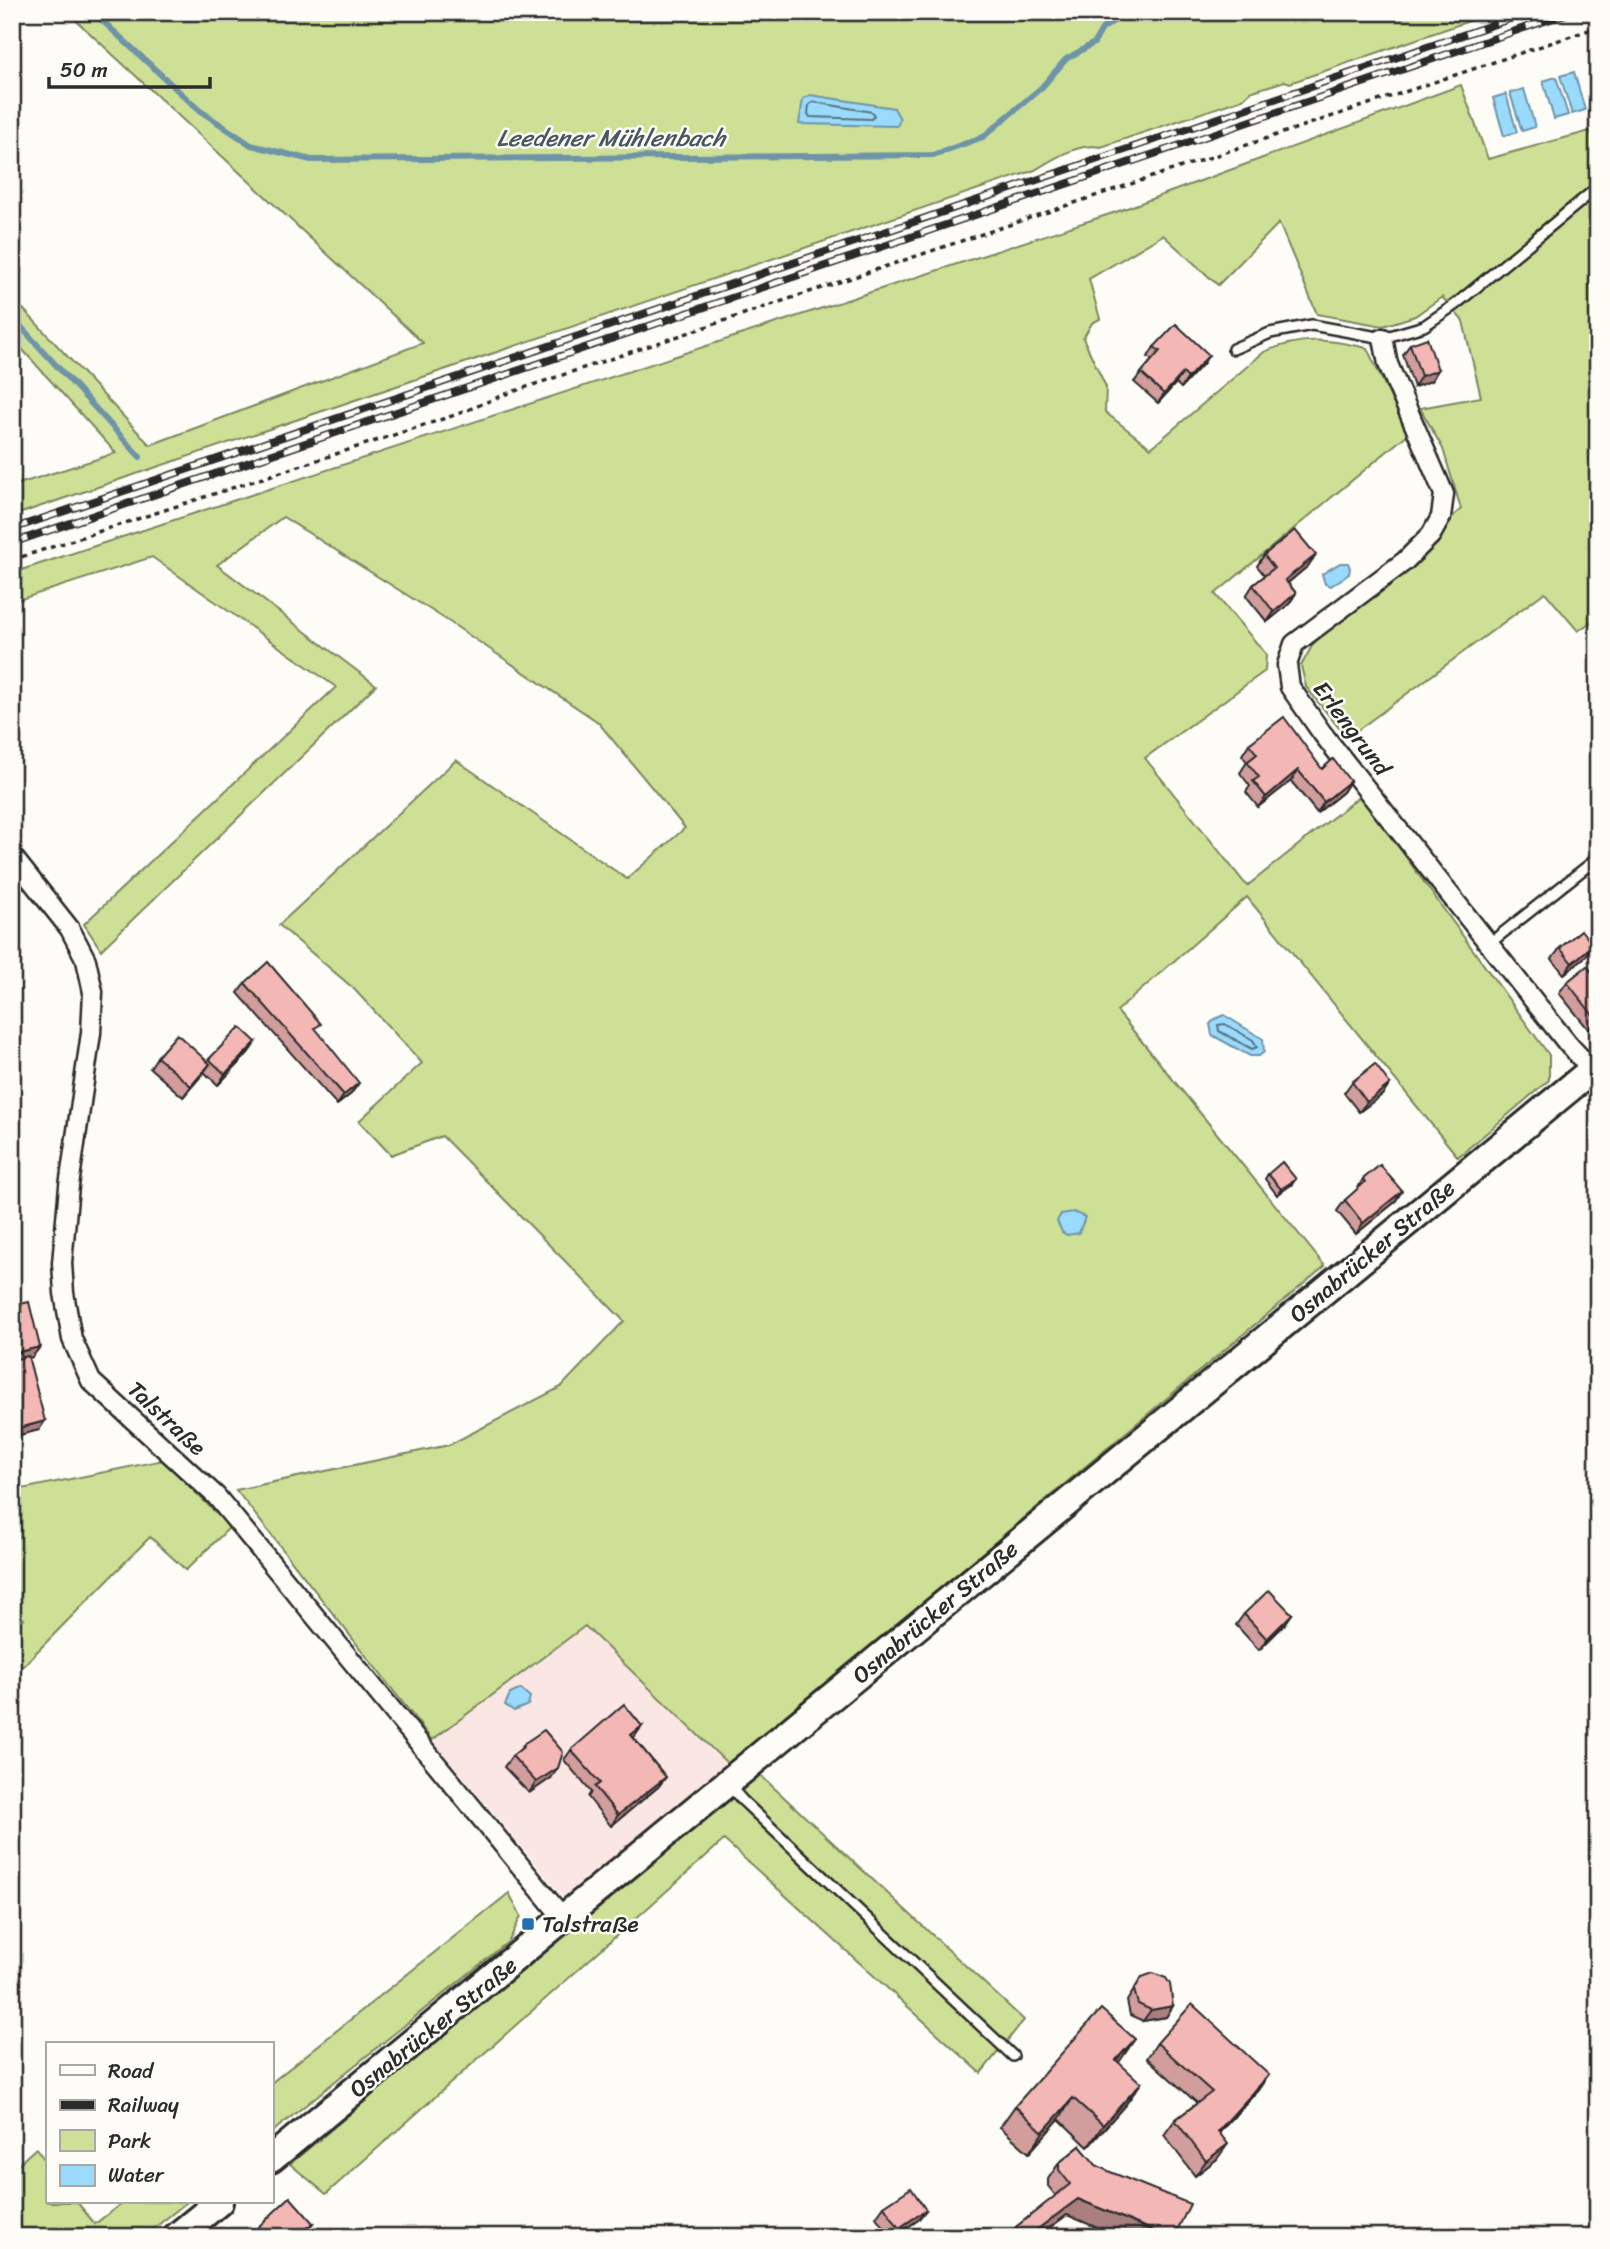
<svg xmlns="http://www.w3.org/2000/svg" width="1610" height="2249" font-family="Sriracha,sans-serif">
	<rect width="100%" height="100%" fill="#fdfcf7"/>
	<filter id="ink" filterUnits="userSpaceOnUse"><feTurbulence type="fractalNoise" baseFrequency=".0143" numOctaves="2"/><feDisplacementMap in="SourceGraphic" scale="14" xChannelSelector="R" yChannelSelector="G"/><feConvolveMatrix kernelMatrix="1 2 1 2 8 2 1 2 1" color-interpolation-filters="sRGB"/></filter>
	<g filter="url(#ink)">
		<path fill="#fae7e4" d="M585,1626L729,1765L563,1897L432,1740Z"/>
		<g fill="#cee095" stroke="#7c8660" stroke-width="2">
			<path d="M67,12H1495L1290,83L1285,81L1250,92L1243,99L1101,147C1078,143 1055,158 1035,170L12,516V486L116,453L12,338V297L150,445L423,343Z"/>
			<path d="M1461,85L1488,159L1590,131L1598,146V617L1578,631L1545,592L1347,738L1306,687L1301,666L1313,644L1461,509L1443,449L1420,408L1481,397L1463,321L1442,297L1415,316L1383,326L1317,314L1279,223L1218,285L1163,235L1089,279L1100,319L1092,323L1083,338L1106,387L1105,412L1151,448L1264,352C1302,336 1327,339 1367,348L1408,434L1215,594L1266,654L1265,671L1145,758L1247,886L1361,795L1549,1055V1080L1458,1157L1247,897L1117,1011L1325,1266L729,1765L585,1626L432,1740L236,1490L449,1445L561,1387L624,1321L442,1136L391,1155L359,1121L422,1063L353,988L279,925L456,760L627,879L685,828L598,722L445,619L283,517L217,565L376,685L101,950L84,924L336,687L152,557L12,602V573L1116,212Z"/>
			<path d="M163,1460L230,1527L186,1570L150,1537L12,1677V1631L24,1619L12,1609V1491Z"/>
			<path d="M758,1773L1024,2020L981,2073L724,1840L326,2194L290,2164Z"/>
			<path d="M509,1893L521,1916L509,1941L271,2133V2083Z"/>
			<path d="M36,2148L47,2163V2202H77L95,2224L123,2202H187L143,2237H12V2170Z"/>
		</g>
		<g fill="#9adafc" stroke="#6e94a8" stroke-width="2">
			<path d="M1574,72L1585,110L1572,114L1560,76Z"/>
			<path d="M1556,77L1568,115L1554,119L1543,81Z"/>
			<path d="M1524,89L1535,127L1522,131L1510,93Z"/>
			<path d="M1506,94L1517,132L1504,136L1493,98Z"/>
			<path d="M810,95L894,108L900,119L897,126L799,124L803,99Z"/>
			<path d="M1340,563H1348L1350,568L1349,574L1331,586L1325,584L1322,574Z"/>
			<path d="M1224,1015L1263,1039L1264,1052L1259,1056H1250L1212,1035L1210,1024L1215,1019Z"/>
			<path d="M1073,1212L1085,1217L1079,1233L1067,1235L1062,1232L1057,1221L1061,1214Z"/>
			<path d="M521,1689L530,1697L528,1705L514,1711L505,1705L510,1694Z"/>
		</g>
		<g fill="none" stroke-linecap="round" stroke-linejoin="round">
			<g stroke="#57717f" stroke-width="2">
				<path d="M813,102L872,112L874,116L871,119L810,117L808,114L809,105Z"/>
				<path d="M1225,1024L1253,1040L1257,1047L1252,1049L1219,1031L1218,1025Z"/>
			</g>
			<g stroke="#6e94a8" stroke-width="6">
				<path d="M93,12L199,110L251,145L311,160L933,155L983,137L1042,87L1066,59L1094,43L1102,29L1127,12"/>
				<path d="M12,317L140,457"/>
			</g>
			<defs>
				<g id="service">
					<path d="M1233,349L1270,333L1312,325L1383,338L1424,326L1456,304L1598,187"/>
					<path d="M1490,943L1594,861"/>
					<path d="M728,1784L742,1800L1013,2056"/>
				</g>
				<g id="minor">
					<path d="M1383,338L1388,364L1444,494L1441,517L1431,535L1405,561L1294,644L1287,665L1290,687L1322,733L1568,1044L1592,1070"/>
					<path d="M12,856L70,929L86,960L93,992L91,1033L69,1186L62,1263L64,1293L72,1339L91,1381L216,1496L564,1919"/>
				</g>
				<g id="secondary">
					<path d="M271,2159L1598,1065"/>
					<path d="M176,2237L219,2202"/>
				</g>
			</defs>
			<use href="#service" stroke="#2b2b2b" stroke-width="14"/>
			<use href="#minor" stroke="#2b2b2b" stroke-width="23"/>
			<use href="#secondary" stroke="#2b2b2b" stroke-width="32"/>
			<path stroke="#2b2b2b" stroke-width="3.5" stroke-dasharray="5 5" stroke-linecap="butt" d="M12,560L458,414L506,394L1598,27"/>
			<use href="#service" stroke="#fdfcf7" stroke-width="9"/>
			<use href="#minor" stroke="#fdfcf7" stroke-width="18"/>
			<use href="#secondary" stroke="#fdfcf7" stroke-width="26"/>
			<defs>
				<g id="rail">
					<path d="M12,529L1530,12"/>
					<path d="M12,543L1571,12"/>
				</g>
			</defs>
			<use href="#rail" stroke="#2b2b2b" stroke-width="8"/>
			<use href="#rail" stroke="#fdfcf7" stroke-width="5" stroke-dasharray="16" stroke-linecap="butt"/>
		</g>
		<g fill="#d19d9d" stroke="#2b2b2b" stroke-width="2">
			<path d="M1410,344L1438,370L1431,381L1414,387L1403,355Z"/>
			<path d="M1154,347L1203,364L1181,388L1176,383L1158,403L1134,382L1152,360L1148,357Z"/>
			<path d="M1264,555L1308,566L1288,583L1296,593L1289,604L1267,622L1246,596L1253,585L1265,576L1257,566Z"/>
			<path d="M1249,744L1322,769L1350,781L1343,792L1317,813L1291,781L1258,807L1246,792L1250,786L1240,773L1247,762L1242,755Z"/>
			<path d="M1560,948L1586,956L1564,974L1552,959Z"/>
			<path d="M1598,979V1023L1589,1030L1559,993L1567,982Z"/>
			<path d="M245,983L317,1031L351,1094L337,1105L238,993Z"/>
			<path d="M256,1042L248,1053L218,1085L204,1072L183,1097L150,1068L157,1057L207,1062L209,1059Z"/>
			<path d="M1352,1082L1390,1084L1383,1094L1359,1112L1344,1093Z"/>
			<path d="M1268,1174L1292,1184L1277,1195L1265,1179Z"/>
			<path d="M1363,1179L1395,1202L1356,1234L1337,1211L1345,1200L1356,1191Z"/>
			<path d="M12,1306L40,1347L32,1357L29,1358L39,1430L12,1437Z"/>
			<path d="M1244,1614H1292L1284,1625L1259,1650L1236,1625Z"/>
			<path d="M642,1726L633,1737L666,1777L658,1787L611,1826L588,1797L591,1792L564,1760L571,1750Z"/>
			<path d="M525,1743L551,1778L529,1793L504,1767L512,1756L520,1750Z"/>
			<path d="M1142,1977L1173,2006L1166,2017L1143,2021L1130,2015L1127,2001Z"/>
			<path d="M1157,2043L1258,2090L1219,2133L1217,2159L1195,2176L1164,2135L1175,2120L1197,2103L1147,2058Z"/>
			<path d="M1141,2083L1126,2104L1088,2147L1059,2119L1029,2153L1000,2127L1015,2106Z"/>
			<path d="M1080,2146L1067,2215L1037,2237H1010L1016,2227L1056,2196L1048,2186V2179L1059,2163Z"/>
			<path d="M884,2206L926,2210L918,2220L894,2237H890L876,2217Z"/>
			<path d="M313,2223L301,2237L251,2236L259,2226Z"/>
		</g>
		<g fill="#aa807f" stroke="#2b2b2b" stroke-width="2">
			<path d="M1209,355L1203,364L1181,388L1188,378Z"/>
			<path d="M1438,370L1431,381L1414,387L1421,376Z"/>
			<path d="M1183,373L1176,383L1158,403L1164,394Z"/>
			<path d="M1316,555L1308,566L1278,591L1285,580Z"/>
			<path d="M1296,593L1289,604L1267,622L1274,612Z"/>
			<path d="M1298,770L1291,781L1258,807L1266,797Z"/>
			<path d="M1350,781L1343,792L1317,813L1324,802Z"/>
			<path d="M1593,945L1586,956L1564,974L1572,963Z"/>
			<path d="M1598,1018V1023L1589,1030L1596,1019Z"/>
			<path d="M256,1042L248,1053L218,1085L225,1074Z"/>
			<path d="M210,1064L202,1075L183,1097L191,1086Z"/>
			<path d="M359,1083L351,1094L337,1105L344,1095Z"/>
			<path d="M1390,1084L1383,1094L1359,1112L1367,1102Z"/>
			<path d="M1296,1179L1292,1184L1277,1195L1281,1189Z"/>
			<path d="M1402,1191L1395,1202L1356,1234L1363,1223Z"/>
			<path d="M40,1347L32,1357L12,1362V1356L14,1353Z"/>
			<path d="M45,1421L39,1430L12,1437L19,1428Z"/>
			<path d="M1292,1614L1284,1625L1259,1650L1267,1639Z"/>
			<path d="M642,1726L635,1736L624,1745L631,1735Z"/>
			<path d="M558,1768L551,1778L529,1793L536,1782Z"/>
			<path d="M666,1777L658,1787L611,1826L618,1815Z"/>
			<path d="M1173,2006L1166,2017L1143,2021L1151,2010Z"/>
			<path d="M1135,2039L1120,2061L1102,2081L1116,2060Z"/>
			<path d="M1269,2075L1258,2090L1207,2146L1218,2131Z"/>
			<path d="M1141,2083L1126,2104L1088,2147L1103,2125Z"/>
			<path d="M1073,2098L1059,2119L1029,2153L1043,2132Z"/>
			<path d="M1228,2144L1217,2159L1195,2176L1206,2161Z"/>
			<path d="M1078,2199L1168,2237H1119L1067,2215L1037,2237H1027Z"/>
			<path d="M926,2210L918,2220L893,2237L899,2228Z"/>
			<path d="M313,2223L305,2233L301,2237H297Z"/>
		</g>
		<g fill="#f3b7b6" stroke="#2b2b2b" stroke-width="2">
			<path d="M1176,324L1209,355L1188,378L1183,373L1164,394L1141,373L1160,351L1154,347Z"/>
			<path d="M1427,338L1438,370L1421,376L1410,344Z"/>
			<path d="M1295,530L1316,555L1285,580L1296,593L1274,612L1253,585L1274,568L1264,555Z"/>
			<path d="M1284,717L1322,769L1333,759L1350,781L1324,802L1298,770L1266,797L1253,781L1259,777L1247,762L1257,754L1249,744Z"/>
			<path d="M1581,930L1593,945L1572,963L1560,948Z"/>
			<path d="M268,962L321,1024L315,1028L359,1083L344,1095L245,983Z"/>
			<path d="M1587,966L1598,979V1018L1596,1019L1567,982Z"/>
			<path d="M240,1027L256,1042L225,1074L209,1059Z"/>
			<path d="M177,1034L210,1064L191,1086L157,1057Z"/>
			<path d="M1375,1064L1390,1084L1367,1102L1352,1082Z"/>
			<path d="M1282,1162L1296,1179L1281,1189L1268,1174Z"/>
			<path d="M1380,1165L1402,1191L1363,1223L1345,1200L1365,1182L1363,1179Z"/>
			<path d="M29,1302L40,1347L14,1353L12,1345V1306Z"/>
			<path d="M28,1356L45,1421L19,1428L16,1416L12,1417V1360Z"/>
			<path d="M1269,1590L1292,1614L1267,1639L1244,1614Z"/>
			<path d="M624,1704L642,1726L631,1735L666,1777L618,1815L595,1787L600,1783L571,1750Z"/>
			<path d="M544,1730L563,1752L558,1768L536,1782L512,1756L523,1747L525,1743Z"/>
			<path d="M1153,1973L1166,1978L1170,1984L1173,2006L1151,2010L1138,2004L1134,1990L1142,1977Z"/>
			<path d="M1192,2004L1269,2075L1218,2131L1228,2144L1206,2161L1175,2120L1212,2092L1157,2043Z"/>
			<path d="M1101,2009L1135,2039L1116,2060L1141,2083L1103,2125L1073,2098L1043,2132L1015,2106Z"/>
			<path d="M1080,2146L1096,2165L1108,2171L1190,2204L1174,2237H1168L1078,2199L1027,2237H1023L1016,2227L1070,2184L1059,2170V2163Z"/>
			<path d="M911,2188L926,2210L899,2228L884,2206Z"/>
			<path d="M290,2197L313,2223L297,2237H269L259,2226Z"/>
		</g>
	</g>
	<rect fill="#1f6fb2" stroke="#fdfcf7" stroke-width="2.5" x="521" y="1917" width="14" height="14" rx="3.5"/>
	<g text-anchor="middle" stroke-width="5" stroke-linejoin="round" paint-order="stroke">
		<g font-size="23" fill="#2b2b2b" stroke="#fdfcf7">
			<text transform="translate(1352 728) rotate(53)" y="8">Erlengrund</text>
			<text transform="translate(1372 1251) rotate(-40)" y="8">Osnabrücker Straße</text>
			<text transform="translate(167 1418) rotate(43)" y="8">Talstraße</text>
			<text transform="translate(935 1612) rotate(-40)" y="8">Osnabrücker Straße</text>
			<text transform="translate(433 2027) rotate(-39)" y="8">Osnabrücker Straße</text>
		</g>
		<g font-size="23" fill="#2b2b2b" stroke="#fdfcf7" text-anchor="start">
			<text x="542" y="1932">Talstraße</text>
		</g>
		<g font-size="24" font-style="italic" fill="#47575f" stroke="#fdfcf7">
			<text x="611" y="146">Leedener Mühlenbach</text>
		</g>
	</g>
	<rect width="1610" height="2249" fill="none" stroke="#fdfcf7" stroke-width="42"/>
	<rect x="21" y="21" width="1568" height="2207" fill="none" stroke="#2b2b2b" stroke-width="2.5" filter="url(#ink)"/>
	<rect x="46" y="2042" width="228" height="161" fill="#fdfcf7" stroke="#a9a8a5" stroke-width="2"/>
	<rect x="60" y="2065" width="35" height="10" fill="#fdfcf7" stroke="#a9a8a5" stroke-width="2"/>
	<text x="108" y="2078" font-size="21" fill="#2b2b2b">Road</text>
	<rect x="60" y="2100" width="35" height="10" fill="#2b2b2b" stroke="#a9a8a5" stroke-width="2"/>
	<text x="108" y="2112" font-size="21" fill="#2b2b2b">Railway</text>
	<rect x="60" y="2130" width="35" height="21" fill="#cee095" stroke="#a9a8a5" stroke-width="2"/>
	<text x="108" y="2148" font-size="21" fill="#2b2b2b">Park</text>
	<rect x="60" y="2165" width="35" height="21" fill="#9adafc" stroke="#a9a8a5" stroke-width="2"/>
	<text x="108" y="2182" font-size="21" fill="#2b2b2b">Water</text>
	<path d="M49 77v10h161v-10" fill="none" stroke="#2b2b2b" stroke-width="3.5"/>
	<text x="60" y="77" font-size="21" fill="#2b2b2b" stroke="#fdfcf7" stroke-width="5" paint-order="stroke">50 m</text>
</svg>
